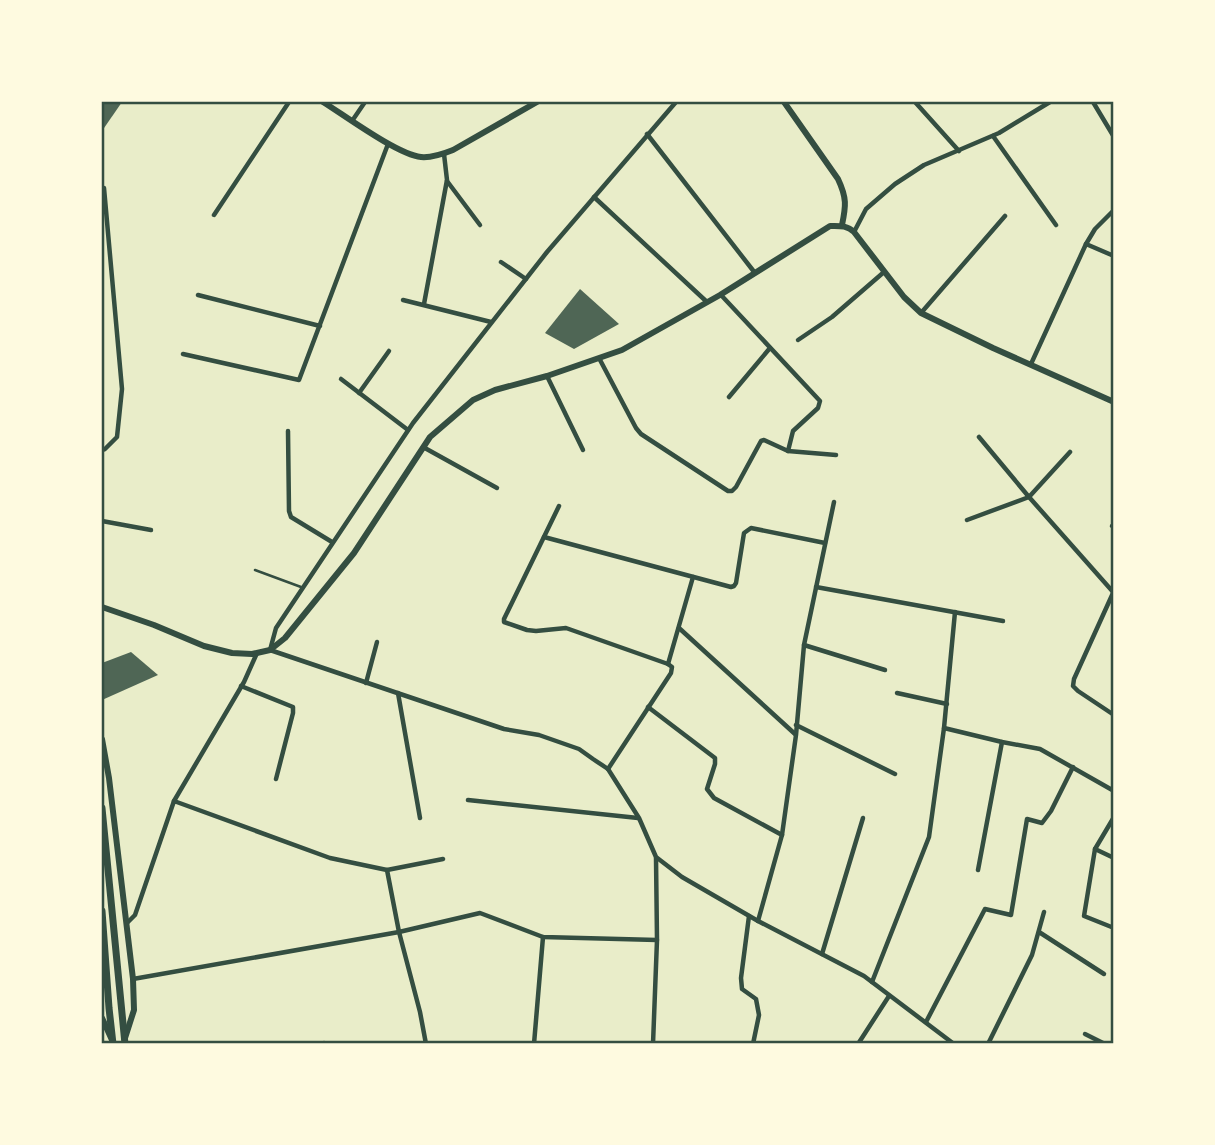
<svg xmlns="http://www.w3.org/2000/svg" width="1215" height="1145" font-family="'Golos Text',sans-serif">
	<rect width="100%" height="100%" fill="#e9edc9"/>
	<g fill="#4f6655">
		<path d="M102,102H122L102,131Z"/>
		<path d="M580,289L619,324L574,349L545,333Z"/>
		<path d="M131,652L158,675L102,700V663Z"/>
	</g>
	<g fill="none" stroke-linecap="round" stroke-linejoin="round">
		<path stroke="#344e41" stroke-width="2.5" d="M255,570L301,587"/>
		<g stroke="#344e41" stroke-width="4.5">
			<path d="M676,102L547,252L413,423L276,628L270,650L504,729L539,735L579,749L593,759L608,769L639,818L656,857L682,877L758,921L864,976L954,1044"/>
			<path d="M915,102L959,151"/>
			<path d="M1093,102L1114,137"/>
			<path d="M352,121L365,102"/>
			<path d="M647,134L755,273"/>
			<path d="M993,136L1056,225"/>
			<path d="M447,181L480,225"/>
			<path d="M594,197L707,302"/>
			<path d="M214,215L289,102"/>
			<path d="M854,232L866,209L895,184L924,165L999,133L1050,102"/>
			<path d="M1086,244L1114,256"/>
			<path d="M501,262L526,279"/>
			<path d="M198,295L320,326"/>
			<path d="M721,295L820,401L818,408L793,431L788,451L836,455"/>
			<path d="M403,300L491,322"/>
			<path d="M424,304L447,180L444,154"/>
			<path d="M921,313L1005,216"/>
			<path d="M798,340L832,317L884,272"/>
			<path d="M183,354L299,380L388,144"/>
			<path d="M599,358L636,428L641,434L728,491H732L736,487L761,441L764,440L788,451"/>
			<path d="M1031,364L1086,244L1095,229L1114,210"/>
			<path d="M547,376L583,450"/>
			<path d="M341,379L408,430"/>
			<path d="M359,393L389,351"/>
			<path d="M729,397L770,348"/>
			<path d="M288,431L289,511L291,517L332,542"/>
			<path d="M979,437L1029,497L1114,593"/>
			<path d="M423,447L497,488"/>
			<path d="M102,450L105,449L117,437L122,389L104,188"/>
			<path d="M559,506L504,619V622L527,630L536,631L566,628L668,664L672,667L671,673L608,769"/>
			<path d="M967,520L1029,497L1070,452"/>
			<path d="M102,521L151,530"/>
			<path d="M1112,526L1114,527"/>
			<path d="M544,537L731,587L734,586L736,583L744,533L751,528L825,543"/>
			<path d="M816,587L1003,621"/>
			<path d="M1113,593L1074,679L1073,686L1078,691L1114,715"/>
			<path d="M679,628L795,734"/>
			<path d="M804,645L885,670"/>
			<path d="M668,664L693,577"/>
			<path d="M366,683L377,642"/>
			<path d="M241,686L293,707V713L276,779"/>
			<path d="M398,693L420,818"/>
			<path d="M897,693L947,704"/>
			<path d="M648,707L715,758V764L707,789L714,798L782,835"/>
			<path d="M796,725L895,774"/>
			<path d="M944,728L1002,742L1040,749L1114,791"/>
			<path d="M468,800L638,818"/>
			<path d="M174,801L244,682L257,653"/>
			<path d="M1114,817L1095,849L1084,916L1114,928"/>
			<path d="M1095,849L1114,858"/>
			<path d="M387,870L399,932L420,1012L426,1044"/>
			<path d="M978,870L1002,742"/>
			<path d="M749,916L741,978L742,989L756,999L759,1015L753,1044"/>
			<path d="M758,921L782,835L796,735L804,645L834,502"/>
			<path d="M127,923L135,915L174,801L330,858L387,870L443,859"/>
			<path d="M1039,932L1104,974"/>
			<path d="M822,954L863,818"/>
			<path d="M133,979L399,932L480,913L543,937L657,940"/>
			<path d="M872,982L929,837L944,728L955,612"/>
			<path d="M926,1022L985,909L1011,915L1027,819L1042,823L1051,811L1073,767"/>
			<path d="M1085,1034L1105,1044"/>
			<path d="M324,1043V1044"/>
			<path d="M534,1044L543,937"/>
			<path d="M599,1044H605"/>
			<path d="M653,1044L657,940L656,858"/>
			<path d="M858,1044L889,996"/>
			<path d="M988,1044L1032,955L1044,912"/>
		</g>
		<g stroke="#344e41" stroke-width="6">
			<path d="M323,102C344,115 398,155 421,157C432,158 443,154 453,150L537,102"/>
			<path d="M784,102L838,179C847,198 846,206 842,225"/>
			<path d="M102,607L154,625L204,646L232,653L252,654L270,650L285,638L354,553L430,437L473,400L495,390L547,376L622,350L720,295L830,226C839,226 847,225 854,232L904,297L921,313L993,348L1114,402"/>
			<path d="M102,739L109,778L133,979L134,1010L125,1038"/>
			<path d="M102,1018L112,1040"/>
		</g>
		<g stroke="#344e41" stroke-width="7">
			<path d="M102,808L125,1044"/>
			<path d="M102,911L109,1008L113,1044"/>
		</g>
	</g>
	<rect width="1215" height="1145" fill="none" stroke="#fefae0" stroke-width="206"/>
	<rect x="103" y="103" width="1009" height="939" fill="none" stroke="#344e41" stroke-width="2.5"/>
</svg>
